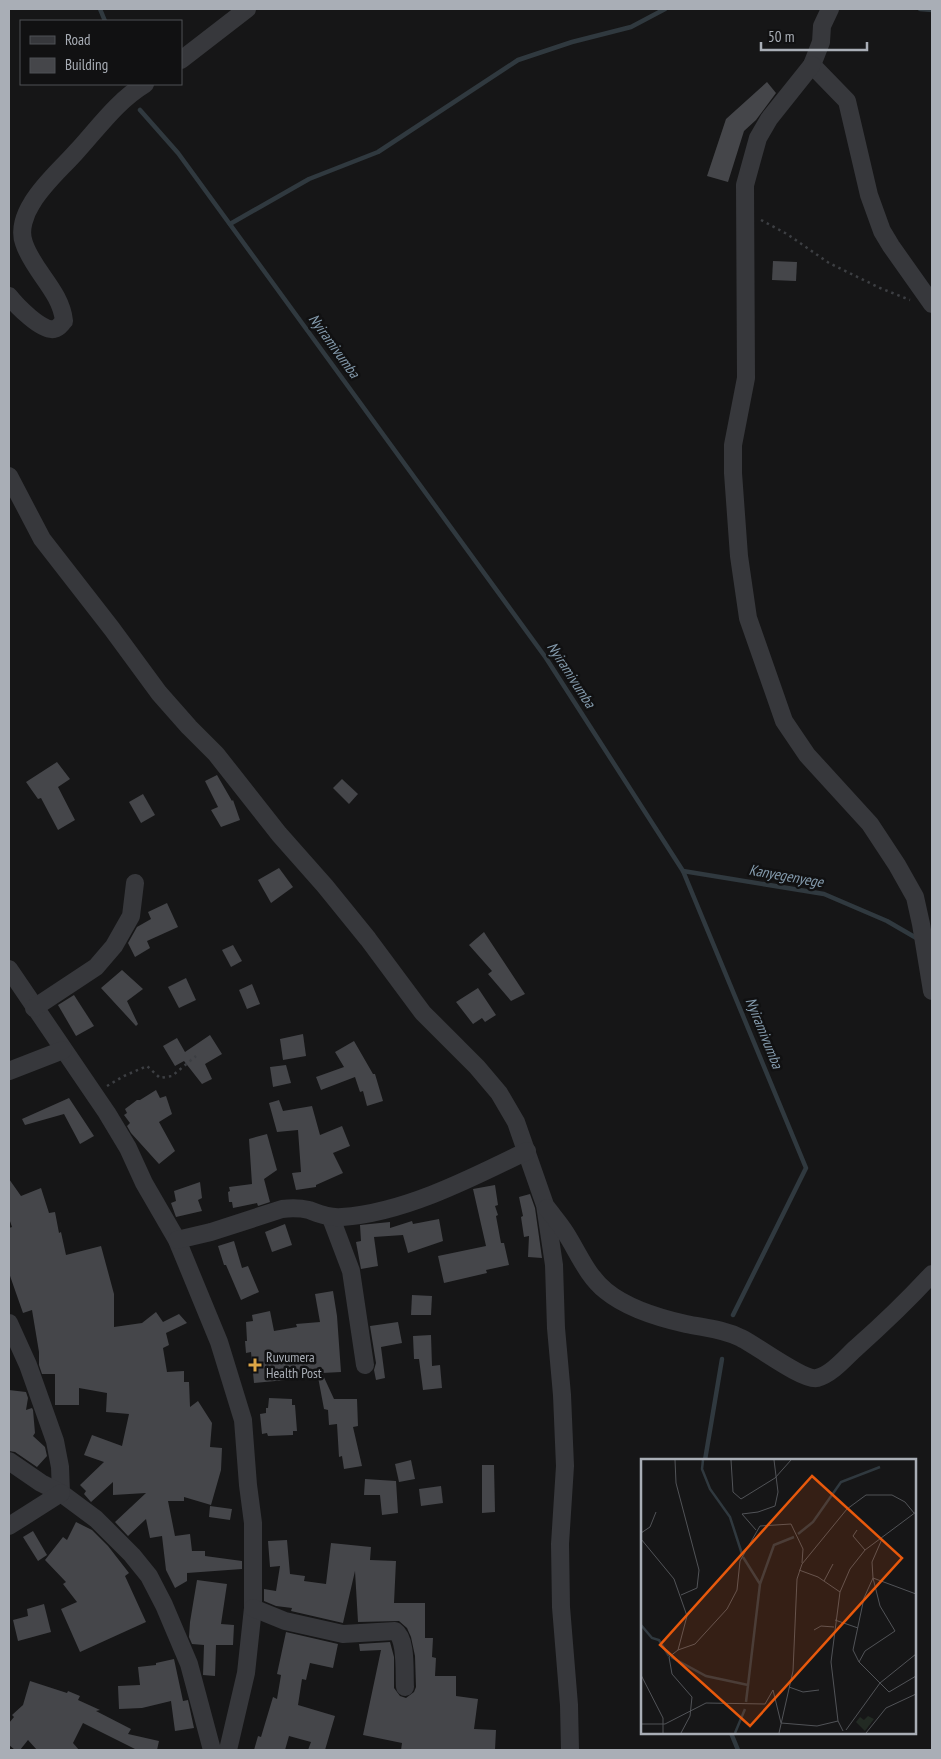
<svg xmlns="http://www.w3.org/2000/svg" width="941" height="1759" font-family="'PT Sans Narrow',sans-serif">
	<rect width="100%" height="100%" fill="#161617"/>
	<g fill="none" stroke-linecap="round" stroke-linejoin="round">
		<g stroke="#30393f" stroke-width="4.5">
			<path d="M100,9L105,21"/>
			<path d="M920,9L932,10"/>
			<path d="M140,110L178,153L546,658L683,871L806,1168L733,1315"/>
			<path d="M230,224L309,179L378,152L518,60L572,42L631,27L665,9"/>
			<path d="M683,871L824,894L887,921L918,939"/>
			<path d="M705,1460L722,1359"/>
			<path d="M731,1733L738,1750"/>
		</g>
	</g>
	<g fill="#45464a">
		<path d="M767,82L776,93L756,120L744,131L728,182L707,176L726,119Z"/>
		<path d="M773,261L797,262L796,281L772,280Z"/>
		<path d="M57,762L70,779L58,787L75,820L58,830L41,798L38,799L26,782Z"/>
		<path d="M217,775L232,801L233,800L240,820L221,827L211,810L218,807L205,781Z"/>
		<path d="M342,779L358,794L349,804L333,788Z"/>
		<path d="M143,794L155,815L141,823L129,802Z"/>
		<path d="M279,868L293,887L271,903L258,880Z"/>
		<path d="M167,903L178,927L147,941L150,948L135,957L128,943L137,927L151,919L148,912Z"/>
		<path d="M484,932L525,994L511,1001L488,974L492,971L469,945Z"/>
		<path d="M233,945L242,961L231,967L222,950Z"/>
		<path d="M122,970L143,989L127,1001L138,1024L136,1026L101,988Z"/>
		<path d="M186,978L196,1000L179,1008L168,987Z"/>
		<path d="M252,984L260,1004L247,1009L239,990Z"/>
		<path d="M478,988L496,1015L485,1022L482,1018L473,1024L456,1002Z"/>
		<path d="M74,995L94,1026L76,1036L58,1005Z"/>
		<path d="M303,1034L306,1056L283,1060L280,1039Z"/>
		<path d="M210,1035L222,1054L205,1064L212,1079L202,1084L184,1061L175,1066L163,1046L177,1038L185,1052Z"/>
		<path d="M354,1041L373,1074H375L383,1101L367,1106L363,1091L360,1092L355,1077L321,1090L316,1077L344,1067L335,1052Z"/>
		<path d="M286,1065L291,1083L273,1087L270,1067Z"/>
		<path d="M156,1090L160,1098L166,1096L172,1114L159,1122L175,1151L159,1164L131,1133L127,1126L130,1123L124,1115L127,1113L125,1109L137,1100H140Z"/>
		<path d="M69,1098L94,1136L80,1144L64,1114L25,1125L22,1119Z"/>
		<path d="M279,1100L283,1111L312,1106L320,1135L342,1126L350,1146L333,1153L343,1173L316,1185V1187L296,1190L292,1173L301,1172L298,1130L277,1132L269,1103Z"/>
		<path d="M267,1134L277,1170L264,1179L270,1202L258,1206L257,1203L233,1208L232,1202H229L228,1192L230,1191L229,1187L252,1184L249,1139Z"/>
		<path d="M9,1179L21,1196L41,1188L49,1213L55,1212L59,1233L61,1232L66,1255L101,1246L114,1294V1327L142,1323L156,1312L163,1322L179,1314L187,1323L166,1333L169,1345L163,1348L167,1372L184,1371V1382H189L190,1407L198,1401L212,1423L210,1447L222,1448L221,1470L211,1505L184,1497V1501H168L175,1536L190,1534L192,1551H205V1556L242,1561V1569L187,1573V1581L175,1588L166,1570L162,1536L150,1538L146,1519L128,1536L115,1522L146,1493L113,1495V1482L91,1502L84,1494L86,1491L80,1485L104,1462L84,1455L92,1435L122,1446L129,1414L106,1412L107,1393L79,1388V1405H55V1374H42L39,1365V1352L32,1310L23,1313L9,1273V1228L12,1227L9,1218Z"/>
		<path d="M200,1182L202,1198L198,1200L202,1211L176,1217L171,1203L176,1201L174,1191Z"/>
		<path d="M495,1185L498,1205L495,1206L498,1215L496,1216L501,1243H504L509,1265L486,1270L487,1273L444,1283L438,1256L486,1246L473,1189Z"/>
		<path d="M530,1194L535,1208L542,1258L528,1257L529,1236L524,1237L521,1217L523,1216L519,1197Z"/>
		<path d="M439,1219L443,1241L408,1253L403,1235L374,1237L378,1266L361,1269L356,1242L361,1241L360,1225L390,1222V1228L412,1221L413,1224Z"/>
		<path d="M285,1224L292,1245L272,1252L265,1232Z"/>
		<path d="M234,1241L242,1268L248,1266L259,1292L241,1300L226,1265H224L218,1246Z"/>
		<path d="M333,1291L337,1316L341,1372L322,1373L334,1399H357L358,1426L353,1427L362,1466L344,1469L342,1456L339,1457L337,1424L329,1425L328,1410L324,1409L318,1377L254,1383L251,1352L246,1353L245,1341H247L246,1322L253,1321L252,1315L270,1311L274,1331L297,1327L296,1324L320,1322L315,1294Z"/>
		<path d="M412,1295L432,1296L431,1315H411Z"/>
		<path d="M398,1322L402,1343L381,1347L385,1378L376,1380L374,1370L376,1363L370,1326Z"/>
		<path d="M431,1335L432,1366L440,1365L442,1388L423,1390L419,1359H414L413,1336Z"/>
		<path d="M9,1390L26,1392L28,1398L26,1410L32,1408L33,1410L35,1433L33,1436L45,1447L47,1456L37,1467L15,1452L9,1451Z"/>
		<path d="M269,1398L292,1399V1405H295L297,1431H293V1435L268,1436L267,1433L262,1434L260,1414L266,1413V1408H268Z"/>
		<path d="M411,1460L415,1479L399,1482L395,1464Z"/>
		<path d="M482,1465H494L495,1512L482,1513Z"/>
		<path d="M365,1479L396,1481L398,1513L382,1515L380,1495H364Z"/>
		<path d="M441,1486L443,1503L421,1506L419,1489Z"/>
		<path d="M210,1506L232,1509L230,1520L209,1517Z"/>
		<path d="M76,1522L92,1530L108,1546L129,1573L125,1576L146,1622L80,1652L61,1609L77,1602L63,1584L66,1582L45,1560L63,1537L67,1540Z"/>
		<path d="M33,1531L47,1555L38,1561L23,1537Z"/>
		<path d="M287,1540L290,1574L305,1576L304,1581L326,1584L331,1543L371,1547L370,1560L396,1561L394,1603H425V1638H433L432,1657L436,1658L435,1676H456V1696L478,1699L474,1729L496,1730L495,1750H401L402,1743L363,1735L381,1650L360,1651L359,1644L390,1642L394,1657V1688L400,1696L406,1698L414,1692L416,1687L415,1656L411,1637L407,1628L399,1621L358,1622L355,1571L343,1623L291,1611L292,1608L276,1606L264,1601V1589L276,1591L280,1566L270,1567L268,1541Z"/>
		<path d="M197,1580L227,1584L221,1624L234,1625L233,1645H216L215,1676L203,1675L204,1645L192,1644L189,1637L190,1622Z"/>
		<path d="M44,1604L51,1632L18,1641L13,1620L28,1616L27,1609Z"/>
		<path d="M286,1632L338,1644L333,1668L310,1663L306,1680L302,1679L298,1705L335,1716L325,1750H308L311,1742L289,1736L285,1750H254L258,1736L261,1737L273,1697L277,1699L281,1675L277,1674Z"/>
		<path d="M174,1659L183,1701L188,1700L194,1728L175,1731L171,1701L142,1708L119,1709L118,1686L140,1685L138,1667L156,1665V1663Z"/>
		<path d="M30,1681L67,1693L68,1691L80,1696L78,1700L100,1710L96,1711L131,1729L128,1734L159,1741L157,1750H137L83,1723L73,1743L79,1750H37L28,1740L20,1750H15L9,1745V1723L14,1717L12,1715L23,1705Z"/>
	</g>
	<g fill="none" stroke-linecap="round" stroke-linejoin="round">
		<g stroke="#3d3f43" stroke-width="2.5" stroke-dasharray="2.5 4" stroke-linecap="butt">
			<path d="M761,220L787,234L829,263L880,288L910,300"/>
			<path d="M107,1086L124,1076L147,1066L160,1078L172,1076L196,1056"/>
		</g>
		<g stroke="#37383c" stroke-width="18">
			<path d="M830,9L822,26L821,42L812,65L847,101L869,195L882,231L891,246L932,304"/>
			<path d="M181,60L247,9"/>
			<path d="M812,65L769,119L758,138L745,185L746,378L733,445V473L739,556L748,618L784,721L807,755L870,824L897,865L915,897L921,924L932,991"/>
			<path d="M9,296C16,305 42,332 54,329C59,328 61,324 64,321C61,291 33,271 24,243C19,230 25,214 32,203C44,183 62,168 77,151C99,127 117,101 145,84"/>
			<path d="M9,476L42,539L112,629L159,693L189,727L216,754L279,834L325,886L368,939L423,1013L477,1067L499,1093L516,1122L545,1205L554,1265L556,1328L562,1395L565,1466L560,1544L561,1607L569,1705L570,1750"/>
			<path d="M9,969L107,1113L128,1148L144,1183L177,1240L219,1342L243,1420L248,1485L253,1523V1608L246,1673L228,1750"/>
			<path d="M34,1008L96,967L114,946L131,916L135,883"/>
			<path d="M9,1071L63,1050"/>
			<path d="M547,1208C553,1216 560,1224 565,1232C578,1252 587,1276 606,1291C628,1309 659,1318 686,1324C705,1328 723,1329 741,1338C756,1345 803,1381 817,1378C832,1374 845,1358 856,1348C882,1325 908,1300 932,1274"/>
			<path d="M331,1218L351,1271L365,1365"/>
			<path d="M177,1240L211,1232L282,1209C291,1208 300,1208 309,1210C320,1214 329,1218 342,1217C404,1213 472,1178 527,1151"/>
			<path d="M9,1323L28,1365L55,1441L60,1467L61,1493L96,1519L132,1555L149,1576L164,1605L189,1664L212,1750"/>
			<path d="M9,1461L41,1483L61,1493"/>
			<path d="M9,1526L61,1493"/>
			<path d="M253,1608L285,1621L343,1634L395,1631C407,1639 404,1672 405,1687"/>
		</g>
	</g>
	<path fill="#dea747" stroke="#111112" stroke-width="2" d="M252.5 1357.5h5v5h5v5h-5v5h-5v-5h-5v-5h5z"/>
	<g text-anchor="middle" stroke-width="5" stroke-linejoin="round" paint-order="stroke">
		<g font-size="14" fill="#a9aeb6" stroke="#111112" text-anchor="start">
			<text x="266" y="1362">Ruvumera<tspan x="266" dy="16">Health Post</tspan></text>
		</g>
		<g font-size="15" font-style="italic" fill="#849bad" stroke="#111112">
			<text transform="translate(334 346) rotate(54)" y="5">Nyiramivumba</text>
			<text transform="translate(571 675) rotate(57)" y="5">Nyiramivumba</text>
			<text transform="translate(786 876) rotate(10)" y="5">Kanyegenyege</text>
			<text transform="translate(764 1033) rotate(68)" y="5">Nyiramivumba</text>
		</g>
	</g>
	<g transform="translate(641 1459)">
		<rect width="275" height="275" fill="#161617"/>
		<path d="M227,257L233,260L224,272L215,263L219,258L223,261Z" fill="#222a23"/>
		<path fill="none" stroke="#30393f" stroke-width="2.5" d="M62,1L61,10L69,30L89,58L101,95M157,75L172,63L200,23L239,8M102,98L119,125M0,166L11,179L18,181L28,197M30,198L65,217L107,226M105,243L119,125L133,86L153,78M94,274L104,250"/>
		<path fill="none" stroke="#515357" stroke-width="1" d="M34,1L35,24L58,111L56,129L40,136M90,1L92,33L100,40L134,19L150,1M115,71L101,55L117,53L134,47L137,33L133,1M216,71L212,77L224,91M0,74L9,68L15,53M0,80L33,120L46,157L37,191L28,198L31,215L51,238L49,257L40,274M241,80L231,103L232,119L223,139L212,191L218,203L248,233L275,217M158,111L177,118L199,133M183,122L192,105M194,161L217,169M173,171L180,167L193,168M37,191L54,185L86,150L96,131L99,102L119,67L150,65L162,90L161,104M218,203L224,192L254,172L239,147L232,119L275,135M0,216L22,259V274M148,228L162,233L178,231M0,265H24L65,244L124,245L132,231L140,264L176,267L197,262M205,271L239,224L275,195M202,272L197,262L190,203L199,133L209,110L224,91L275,53M138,274L152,212L156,120L161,105L206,50L225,36H251L264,43L273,54M225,274L245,249L275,235"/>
		<path fill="#e8590c" fill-opacity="0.15" stroke="#e8590c" stroke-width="2.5" d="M171,17L261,99L109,267L19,186Z"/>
		<rect width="275" height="275" fill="none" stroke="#a9aeb6" stroke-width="2.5"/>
	</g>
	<rect width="941" height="1759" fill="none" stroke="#a9aeb6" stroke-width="20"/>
	<rect x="20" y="20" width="162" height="65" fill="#111112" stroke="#4e5054"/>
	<rect x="30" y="36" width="25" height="8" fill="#37383c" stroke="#4e5054"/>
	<text x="65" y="45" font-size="15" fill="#a9aeb6">Road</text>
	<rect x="30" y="58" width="25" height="15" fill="#45464a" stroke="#4e5054"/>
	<text x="65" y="70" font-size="15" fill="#a9aeb6">Building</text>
	<path d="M761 42v8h106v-8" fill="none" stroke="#a9aeb6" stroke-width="2.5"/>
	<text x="768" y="42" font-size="15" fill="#a9aeb6" stroke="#111112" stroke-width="4" paint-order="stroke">50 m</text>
</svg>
